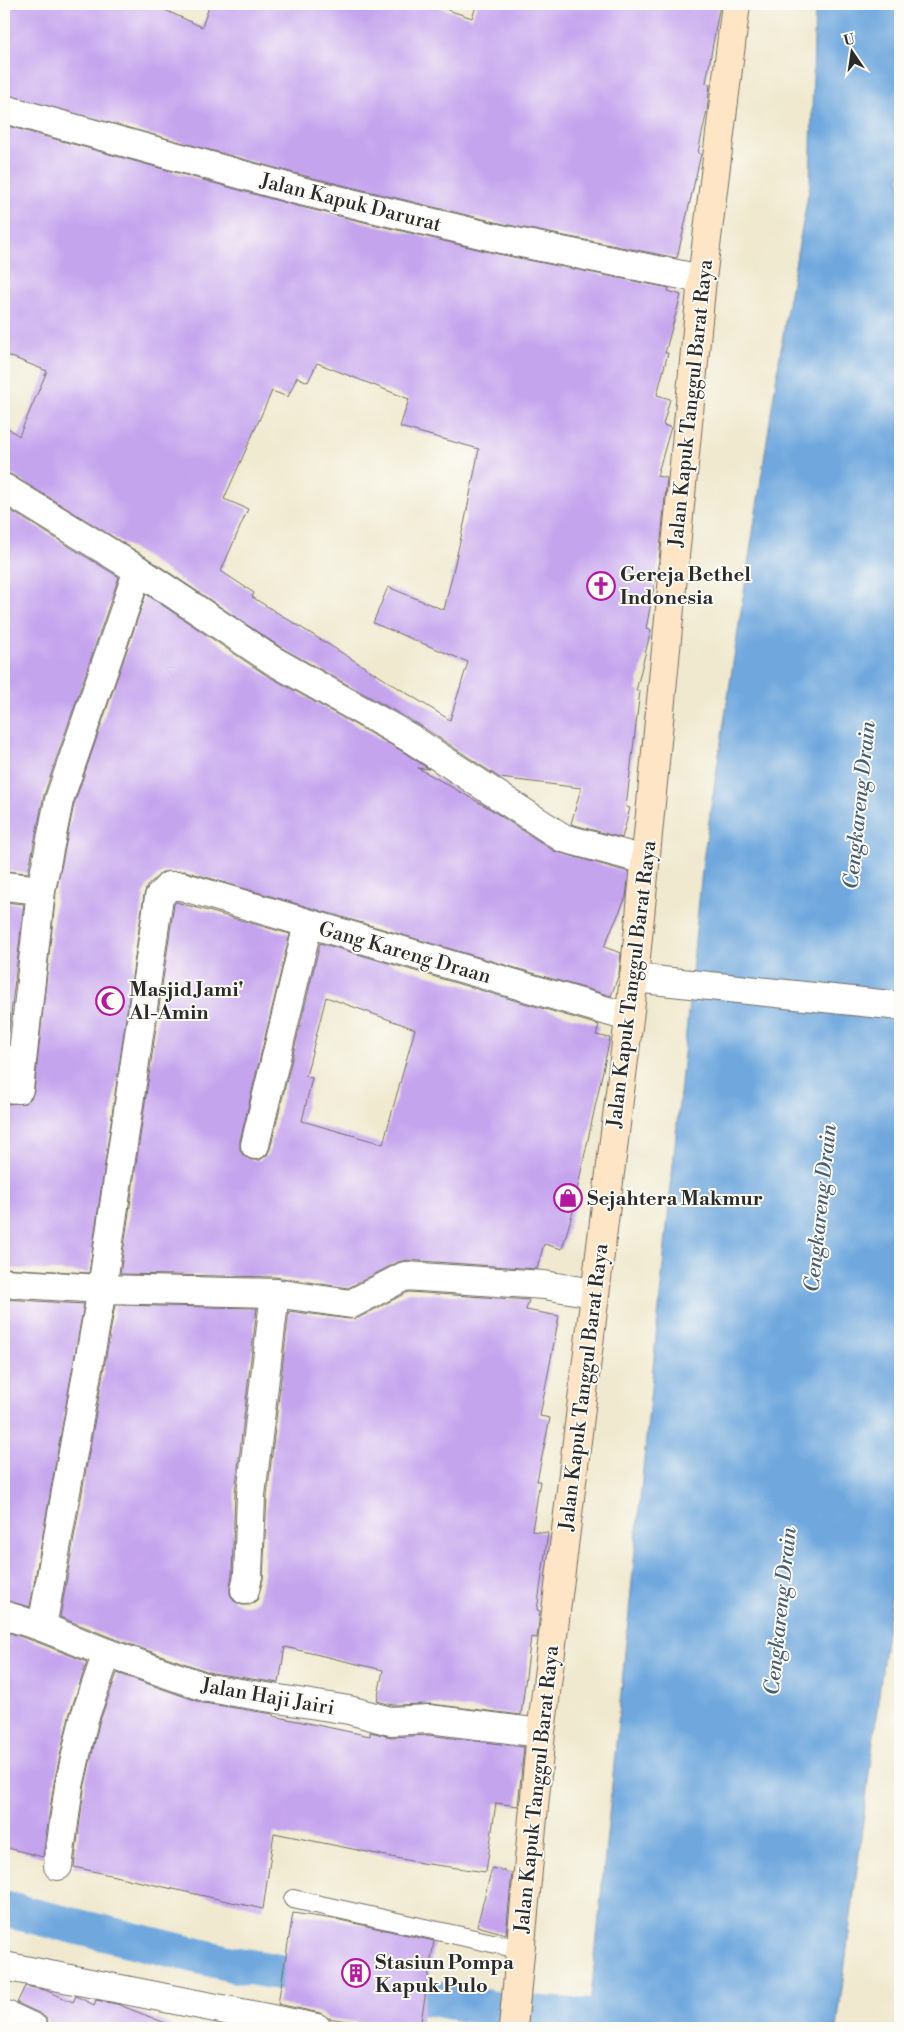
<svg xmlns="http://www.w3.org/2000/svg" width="904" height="2032" font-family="'Libre Bodoni',serif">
	<rect width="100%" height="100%" fill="#fdfcf7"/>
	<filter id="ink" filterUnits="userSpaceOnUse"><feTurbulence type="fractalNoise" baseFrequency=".02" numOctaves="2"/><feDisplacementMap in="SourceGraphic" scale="10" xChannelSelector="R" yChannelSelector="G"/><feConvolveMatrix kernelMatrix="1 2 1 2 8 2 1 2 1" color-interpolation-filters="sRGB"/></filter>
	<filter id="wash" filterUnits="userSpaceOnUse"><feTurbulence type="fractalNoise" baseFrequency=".0096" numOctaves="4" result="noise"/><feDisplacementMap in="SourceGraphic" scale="20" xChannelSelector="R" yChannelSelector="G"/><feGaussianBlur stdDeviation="1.12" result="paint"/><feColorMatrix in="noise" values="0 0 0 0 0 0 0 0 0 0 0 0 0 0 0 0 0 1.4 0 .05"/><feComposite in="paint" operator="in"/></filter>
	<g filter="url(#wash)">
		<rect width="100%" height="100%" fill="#f0e9cf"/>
		<path fill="#6fa8de" stroke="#4d6a84" d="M815,4H900V1528L837,2028H588L703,860L787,309L810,184Z"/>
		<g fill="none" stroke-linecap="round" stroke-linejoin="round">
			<path stroke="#6fa8de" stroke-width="36" d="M4,1909L232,1964L512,2012L652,2021L671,2028"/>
		</g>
		<g id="blocks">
			<g fill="#c5a4ee" fill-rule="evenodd">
				<path d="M8,4H152L202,27L210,4H430L472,18L477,4H720L706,83L710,84L707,110L698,153L701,154L677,258L504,224L305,176L4,94V23Z"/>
				<path d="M4,125L297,206L498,254L669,288L668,291L681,295L665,353H668L657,395L670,399L663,425L671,427L657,476L667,478L659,560L646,629L651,630L636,691H640L626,807L630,808L622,838L571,824L581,788L500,778L418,724L280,647L146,557L12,475L4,472V425L19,436L47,371L4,354ZM317,363L409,399L400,427L479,449L465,520L444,610L388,587L373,623L468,662L450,720L252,597L254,593L221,571L248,509L224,499L272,391L288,397L297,377L308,382Z"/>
				<path d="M5,507L119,577L44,795L28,873L4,871V511Z"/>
				<path d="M146,594L263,673L402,751L429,769L418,768L487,807L554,851L629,872L626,897L604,947L621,953L619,974L611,996L185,871L162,872L147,886L144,895L89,1273L4,1268V1104L25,1103L31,1098L34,1091L56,892L74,804Z"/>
				<path d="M4,902L24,904L4,1073Z"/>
				<path d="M176,902L290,934L240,1141V1150L244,1156L251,1160H260L267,1155L270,1149L320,943L599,1025L596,1035L610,1038L577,1190L579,1191L562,1249L544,1244L537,1269L406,1260L398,1262L348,1288L275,1277L120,1274L174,904ZM326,997L415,1029L383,1144L302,1121L312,1078L306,1076Z"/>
				<path d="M408,1292L529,1300L526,1310L559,1316L540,1416L550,1418L537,1481H540L532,1531L548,1533L537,1610L540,1611L537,1638L531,1637L521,1715L431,1704L392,1705L377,1701L383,1670L285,1647L279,1683L212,1673L112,1638L60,1617L115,1305L257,1308L235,1493L232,1574L230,1587V1594L234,1601L242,1605H250L257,1600L263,1579L267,1496L289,1311L349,1319L358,1318Z"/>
				<path d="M4,1299L84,1304L30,1607L4,1600Z"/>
				<path d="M4,1631L37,1642L87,1662L69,1716L54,1783L43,1857L4,1847Z"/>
				<path d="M117,1673L203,1703L273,1714V1716L370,1736V1732L391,1737L428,1735L524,1747L518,1806L496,1803L486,1872L421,1863L274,1833L263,1909L74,1867L84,1789L99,1723Z"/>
				<path d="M492,1868L512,1873L506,1934L477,1926Z"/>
				<path d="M293,1913L340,1920L434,1941L420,2028H393L328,2018L320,2013L278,2004Z"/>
				<path d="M25,1986L45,1990L73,2002L76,1996L94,2005L96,2000L117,2004L173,2026V2028H49L47,2019L41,2014L17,2003Z"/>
			</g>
		</g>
	</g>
	<g filter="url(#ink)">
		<use href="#blocks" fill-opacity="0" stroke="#706e64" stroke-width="1"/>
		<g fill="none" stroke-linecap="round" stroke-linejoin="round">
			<defs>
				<path id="service" d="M293,1899L519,1949"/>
				<g id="minor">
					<path d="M4,109L301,191L501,239L702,279"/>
					<path d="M4,488L138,570L272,660L410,738L563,838L645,860"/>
					<path d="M4,886L41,890"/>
					<path d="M634,978L900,1006"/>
					<path d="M4,1088L19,1089L41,890L59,800L138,570"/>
					<path d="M255,1145L308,924"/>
					<path d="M4,1283L102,1289L275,1293L351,1304L405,1276L544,1285L594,1293"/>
					<path d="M245,1590L248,1576L251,1495L275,1293"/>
					<path d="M4,1615L42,1627L107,1653L208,1688L349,1710L390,1721L429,1719L541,1733"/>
					<path d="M42,1627L102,1289L159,897L169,886H181L628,1017"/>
					<path d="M58,1866L69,1786L84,1719L107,1653"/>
					<path d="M4,1966L317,2028"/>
					<path d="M4,2014L34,2028"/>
				</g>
				<path id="secondary" d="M513,2028L541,1733L634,978L702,279L736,4"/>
			</defs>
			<use href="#service" stroke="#706e64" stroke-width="20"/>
			<use href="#minor" stroke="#706e64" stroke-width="30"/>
			<use href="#secondary" stroke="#706e64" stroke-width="30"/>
			<use href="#service" stroke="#fff" stroke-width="18"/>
			<use href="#minor" stroke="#fff" stroke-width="28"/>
			<use href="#secondary" stroke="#fde5c5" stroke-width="28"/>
		</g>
	</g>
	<defs>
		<symbol id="church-ring" viewBox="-11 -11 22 22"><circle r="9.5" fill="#fdfcf7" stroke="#b5179e" stroke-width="1.5"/><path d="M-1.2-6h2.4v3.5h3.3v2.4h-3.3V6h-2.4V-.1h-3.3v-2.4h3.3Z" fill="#b5179e"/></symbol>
		<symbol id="mosque-ring" viewBox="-11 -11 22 22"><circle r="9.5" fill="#fdfcf7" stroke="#b5179e" stroke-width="1.5"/><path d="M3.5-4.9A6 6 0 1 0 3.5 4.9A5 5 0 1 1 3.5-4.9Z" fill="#b5179e"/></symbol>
		<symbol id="shop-ring" viewBox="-11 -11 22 22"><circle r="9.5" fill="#fdfcf7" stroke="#b5179e" stroke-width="1.5"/><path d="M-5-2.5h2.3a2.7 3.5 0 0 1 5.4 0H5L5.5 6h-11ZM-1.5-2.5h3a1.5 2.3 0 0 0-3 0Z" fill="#b5179e"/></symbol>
		<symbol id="building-ring" viewBox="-11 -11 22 22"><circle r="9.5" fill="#fdfcf7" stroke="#b5179e" stroke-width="1.5"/><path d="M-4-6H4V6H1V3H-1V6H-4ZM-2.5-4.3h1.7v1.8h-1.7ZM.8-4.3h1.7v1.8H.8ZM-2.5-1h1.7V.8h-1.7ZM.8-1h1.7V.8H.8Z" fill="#b5179e"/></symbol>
	</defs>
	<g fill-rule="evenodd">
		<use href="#church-ring" x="585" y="570" width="32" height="32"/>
		<use href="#mosque-ring" x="94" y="985" width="32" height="32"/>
		<use href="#shop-ring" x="552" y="1182" width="32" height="32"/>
		<use href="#building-ring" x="340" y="1957" width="32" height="32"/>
	</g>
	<g text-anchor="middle" stroke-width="4" stroke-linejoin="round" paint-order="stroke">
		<g font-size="20" fill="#2b2b2b" stroke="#fdfcf7">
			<text transform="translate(351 202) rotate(14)" y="7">Jalan Kapuk Darurat</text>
			<text transform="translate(690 403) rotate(-84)" y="7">Jalan Kapuk Tanggul Barat Raya</text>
			<text transform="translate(405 952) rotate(16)" y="7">Gang Kareng Draan</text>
			<text transform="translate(631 984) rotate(-83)" y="7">Jalan Kapuk Tanggul Barat Raya</text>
			<text transform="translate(583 1387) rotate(-83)" y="7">Jalan Kapuk Tanggul Barat Raya</text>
			<text transform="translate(268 1696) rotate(10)" y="7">Jalan Haji Jairi</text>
			<text transform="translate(536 1789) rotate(-84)" y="7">Jalan Kapuk Tanggul Barat Raya</text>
		</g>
		<g font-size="20" font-weight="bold" fill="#2b2b2b" stroke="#fdfcf7" text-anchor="start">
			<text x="620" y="581">Gereja Bethel<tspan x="620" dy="23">Indonesia</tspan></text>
			<text x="129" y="996">Masjid Jami'<tspan x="129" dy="23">Al-Amin</tspan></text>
			<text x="587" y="1205">Sejahtera Makmur</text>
			<text x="375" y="1969">Stasiun Pompa<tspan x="375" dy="23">Kapuk Pulo</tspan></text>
		</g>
		<g font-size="21" font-style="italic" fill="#465d73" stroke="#fdfcf7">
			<text transform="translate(859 805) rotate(-84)" y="7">Cengkareng Drain</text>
			<text transform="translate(820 1208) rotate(-84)" y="7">Cengkareng Drain</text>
			<text transform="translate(780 1611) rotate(-84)" y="7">Cengkareng Drain</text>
		</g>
	</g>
	<rect width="904" height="2032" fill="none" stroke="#fdfcf7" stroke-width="20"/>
	<g transform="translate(852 52) rotate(347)" stroke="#fdfcf7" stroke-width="4" paint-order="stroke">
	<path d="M0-4L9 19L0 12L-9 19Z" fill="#2b2b2b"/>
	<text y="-8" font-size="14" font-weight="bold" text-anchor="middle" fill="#2b2b2b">U</text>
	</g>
</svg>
